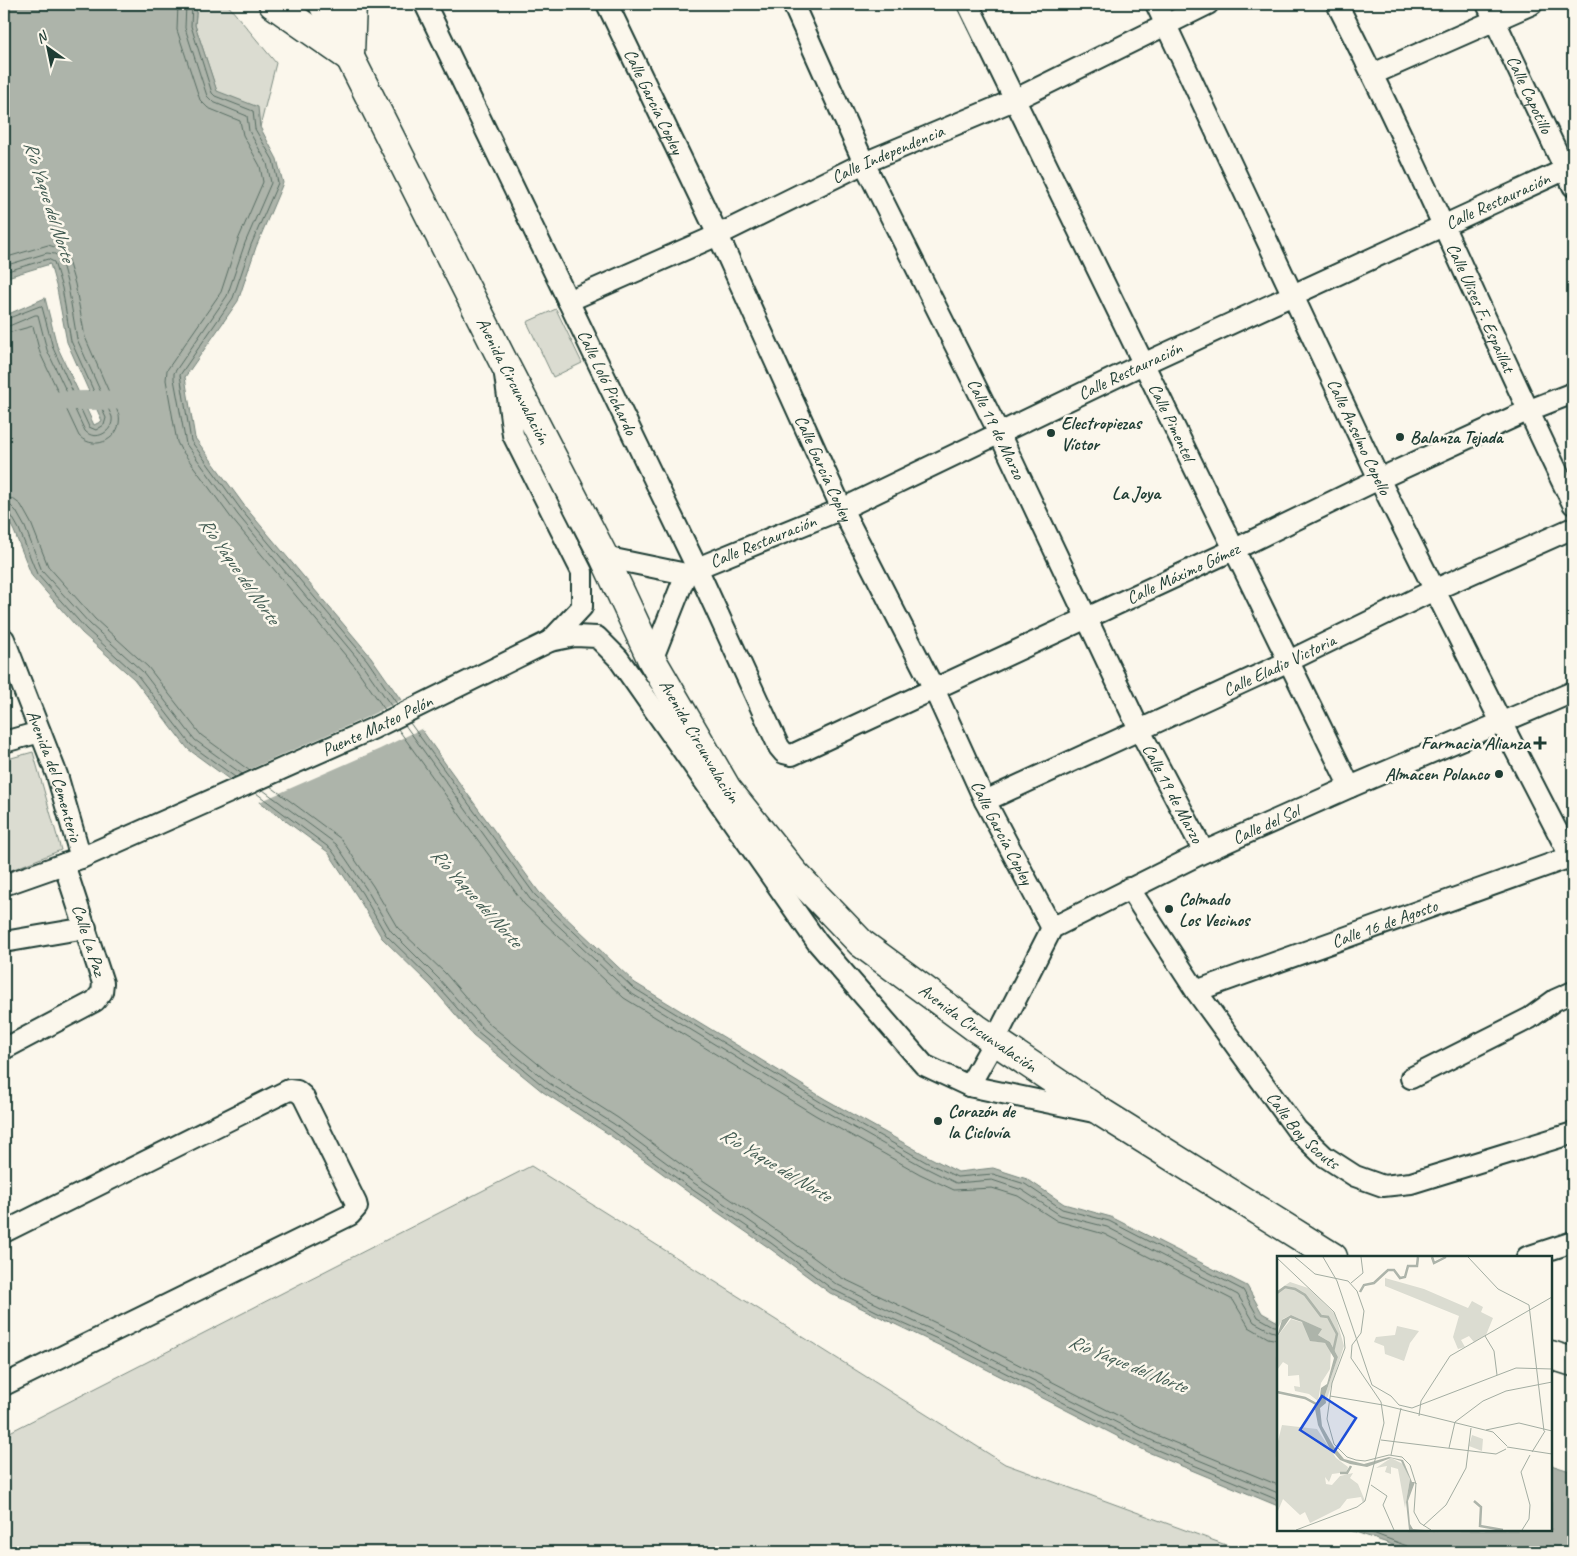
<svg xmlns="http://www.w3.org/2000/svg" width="1577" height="1556" font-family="Caveat,sans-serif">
	<rect width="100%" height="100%" fill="#fbf7ec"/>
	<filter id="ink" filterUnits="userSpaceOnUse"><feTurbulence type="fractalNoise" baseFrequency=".02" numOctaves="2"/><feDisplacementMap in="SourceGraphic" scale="10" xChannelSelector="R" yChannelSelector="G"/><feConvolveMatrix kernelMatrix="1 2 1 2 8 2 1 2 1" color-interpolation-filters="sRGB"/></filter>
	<g filter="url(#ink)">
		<g fill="#dbdcd1" stroke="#7d8c82">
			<path d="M197,4H227L276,63L260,127L257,107L217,92L195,25Z"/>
			<path d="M556,309L582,363L553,377L527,322Z"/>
			<path d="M33,752L61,850L4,873V760Z"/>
			<path d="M531,1166L1005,1464L1245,1552H4V1435Z"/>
		</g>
		<g fill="#adb4aa" stroke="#74847b">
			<path d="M4,4H197L195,25L217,91L258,107L260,127L277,159L283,183L256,247L238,301L185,377L195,438L246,508L371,657L447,766L539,892L635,983L825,1099L929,1157L958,1172L993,1168L1027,1179L1064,1204L1111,1217L1247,1286L1262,1313L1278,1322V1506L1148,1452L949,1350L830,1293L768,1247L688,1192L607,1133L543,1092L473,1035L431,986L382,938L357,896L328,852L188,749L134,679L82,633L32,576L14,531L4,512V316L45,298L57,346L94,425L102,421L67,342L57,289L50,264L4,278Z"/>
			<path d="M1551,1465L1573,1472V1552H1413L1350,1530H1551Z"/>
		</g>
		<path fill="#fbf7ec" d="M403,699L423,728L380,749L257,803L226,780L365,718Z"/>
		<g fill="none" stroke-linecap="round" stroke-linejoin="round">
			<g stroke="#586d63" stroke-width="1">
				<path d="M178,4L177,30L200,100L208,108L240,121L243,135L260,166L263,182L238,240L221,292L167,370L166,380L177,442L180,448L232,519L356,668L385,710"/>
				<path d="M186,4L185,28L207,96L213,102L247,116L249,131L267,163L271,183L245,243L227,296L174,373V379L186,444L238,515L362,664L392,707"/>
				<path d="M192,4L191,26L212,93L215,96L253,111L255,129L273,160L278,183L251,245L233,298L180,375L191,441L242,511L367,660L397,704"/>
				<path d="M4,258L48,245L58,248L66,254L75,284L85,337L119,415C123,437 96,453 79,436L40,353L33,326L4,334"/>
				<path d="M4,266L47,253L55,254L61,260L68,286L77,339L112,417C114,432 95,442 85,431L47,350L38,315H35L9,326L4,327"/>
				<path d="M4,272L48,259L54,262L62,288L71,341L106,418L104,425L96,430L89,427L53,348L42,307L40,306L4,320"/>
				<path d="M4,497L13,499L21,505L31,523L48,566L95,619L148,667L201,735L250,771"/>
				<path d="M4,504L11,506L16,511L25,527L42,571L90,624L143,672L195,740L242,774"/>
				<path d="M4,511L10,513L19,529L37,574L86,629L138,676L191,745L235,777"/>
				<path d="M410,723L535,895L632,987L822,1103L926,1162L957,1177L993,1174L1025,1184L1062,1209L1109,1221L1243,1290L1258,1317L1274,1326H1278"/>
				<path d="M405,725L530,899L629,992L819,1108L924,1167L956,1183L992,1180L1022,1190L1060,1215L1107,1227L1238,1295L1254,1322L1271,1331L1278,1333"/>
				<path d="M398,729L524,904L624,998L815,1115L920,1174L954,1190L992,1188L1018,1196L1057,1221L1104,1234L1233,1300L1249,1327L1268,1338L1278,1340"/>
				<path d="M270,786L341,839L373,886L397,927L445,973L487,1022L554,1077L618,1118L698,1177L779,1232L840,1277L957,1333L1156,1435L1278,1485"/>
				<path d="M263,790L336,844L367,890L391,931L439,979L481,1027L549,1083L614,1124L694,1183L774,1238L836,1284L887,1309L954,1340L1153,1441L1278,1493"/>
				<path d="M256,793L331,849L362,893L386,935L435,983L477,1031L546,1088L610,1129L690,1188L771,1243L832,1289L884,1315L951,1345L1150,1447L1278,1500"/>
				<path d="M1365,1530L1407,1546L1410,1552"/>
			</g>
			<path stroke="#adb4aa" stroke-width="19" d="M58,401L117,400"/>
			<defs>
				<g id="minor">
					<path id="s1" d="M425,4L697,568L779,747L784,753L792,755L1233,550L1379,479L1527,411L1573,393"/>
					<path id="s2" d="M607,4L718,235L842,509L934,689L985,801L1052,928"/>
					<path id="s3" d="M793,4L864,163L999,433L1140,731L1204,852"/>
					<path id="s4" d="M968,4L1350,787"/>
					<path id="s5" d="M1156,4L1379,479L1501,722L1573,862"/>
					<path id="s6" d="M1337,4C1421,168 1492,339 1573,504"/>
					<path id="s7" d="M1487,4L1573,186"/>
					<path d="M1373,74L1532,4"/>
					<path id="s8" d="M568,301L718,235L864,163L1014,100L1208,4"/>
					<path d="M505,375L513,435L582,572V607L550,641"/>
					<path d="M604,557L686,574"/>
					<path id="s9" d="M4,639L57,775L81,858"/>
					<path id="s10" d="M652,660L686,574L697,568L842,509L1143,364L1573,166"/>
					<path d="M4,742L40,732"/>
					<path id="s11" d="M985,801L1287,662L1434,590L1573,528"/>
					<path id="s12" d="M4,885L81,858L374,728L550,641L575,636L597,637L618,658L817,942L924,1065L969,1086L1094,1112"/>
					<path id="s13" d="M1129,888L1196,991L1297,1130L1324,1156L1355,1176L1383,1186L1411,1183L1573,1133"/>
					<path d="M4,942L86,928"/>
					<path id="s14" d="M1196,991L1573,856"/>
					<path d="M4,1049L95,1001L102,992L103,983L64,864"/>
					<path d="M1411,1078L1530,1018L1555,1000L1573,992"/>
					<path id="s15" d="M969,1086L995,1040L1052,928L1204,852L1350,787L1573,692"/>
					<path d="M4,1232L289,1090L297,1091L303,1096L356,1203L357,1207L350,1215L4,1385"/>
					<path d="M1527,1257L1573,1242"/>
				</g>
				<g id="primary">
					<path d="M273,4L349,57"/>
					<path id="s16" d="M323,4L503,361L604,557L652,660L727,789L794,873L861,943L976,1028L1104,1114L1333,1257"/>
					<path d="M350,54L352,4"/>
					<path d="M1551,1355L1573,1362"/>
				</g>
			</defs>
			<use href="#minor" stroke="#1f3d34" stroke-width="24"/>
			<use href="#primary" stroke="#1f3d34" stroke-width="31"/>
			<use href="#minor" stroke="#fbf7ec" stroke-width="20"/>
			<use href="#primary" stroke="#fbf7ec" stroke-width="28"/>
		</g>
	</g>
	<g fill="#1f3d34" stroke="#fbf7ec" stroke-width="2">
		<circle cx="1051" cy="433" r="5"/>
		<circle cx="1400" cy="437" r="5"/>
		<path d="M1537.5 735.5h5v5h5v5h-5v5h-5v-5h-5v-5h5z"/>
		<circle cx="1499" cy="774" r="5"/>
		<circle cx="1169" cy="909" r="5"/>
		<circle cx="938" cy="1121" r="5"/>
	</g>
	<g text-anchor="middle" stroke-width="5" stroke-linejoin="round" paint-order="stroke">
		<g font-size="18" fill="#1f3d34" stroke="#fbf7ec">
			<text dy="6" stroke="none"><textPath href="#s7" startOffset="100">Calle Capotillo</textPath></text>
			<text dy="6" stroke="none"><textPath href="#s2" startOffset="108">Calle García Copley</textPath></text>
			<text dy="6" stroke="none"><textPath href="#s8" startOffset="352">Calle Independencia</textPath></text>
			<text dy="6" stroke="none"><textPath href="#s10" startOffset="986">Calle Restauración</textPath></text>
			<text dy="6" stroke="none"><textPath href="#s6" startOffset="336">Calle Ulises F. Espaillat</textPath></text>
			<text dy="6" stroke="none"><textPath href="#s10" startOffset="581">Calle Restauración</textPath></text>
			<text dy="6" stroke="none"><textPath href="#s16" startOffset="422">Avenida Circunvalación</textPath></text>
			<text dy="6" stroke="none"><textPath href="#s1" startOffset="420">Calle Loló Pichardo</textPath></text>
			<text dy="6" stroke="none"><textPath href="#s4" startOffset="465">Calle Pimentel</textPath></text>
			<text dy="6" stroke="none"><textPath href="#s3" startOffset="471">Calle 19 de Marzo</textPath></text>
			<text dy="6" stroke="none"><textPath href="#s5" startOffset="478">Calle Anselmo Copello</textPath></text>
			<text dy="6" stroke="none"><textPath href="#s2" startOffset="512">Calle García Copley</textPath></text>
			<text dy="6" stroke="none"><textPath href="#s10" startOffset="176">Calle Restauración</textPath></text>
			<text dy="6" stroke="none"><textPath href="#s1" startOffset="1270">Calle Máximo Gómez</textPath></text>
			<text dy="6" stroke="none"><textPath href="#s11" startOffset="324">Calle Eladio Victoria</textPath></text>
			<text dy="6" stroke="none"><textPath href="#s12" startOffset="406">Puente Mateo Pelón</textPath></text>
			<text dy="6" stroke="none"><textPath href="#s16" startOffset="828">Avenida Circunvalación</textPath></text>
			<text dy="6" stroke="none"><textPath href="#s9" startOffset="146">Avenida del Cementerio</textPath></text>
			<text dy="6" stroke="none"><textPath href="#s3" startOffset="876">Calle 19 de Marzo</textPath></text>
			<text dy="6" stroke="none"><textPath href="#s15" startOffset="416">Calle del Sol</textPath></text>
			<text dy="6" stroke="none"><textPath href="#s2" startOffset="918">Calle García Copley</textPath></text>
			<text dy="6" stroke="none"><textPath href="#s14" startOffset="200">Calle 16 de Agosto</textPath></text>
			<text transform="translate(89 940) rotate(72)" y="6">Calle La Paz</text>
			<text dy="6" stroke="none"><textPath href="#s16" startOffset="1232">Avenida Circunvalación</textPath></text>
			<text dy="6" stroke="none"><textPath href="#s13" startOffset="299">Calle Boy Scouts</textPath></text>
		</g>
		<g font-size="18" font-weight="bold" fill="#1f3d34" stroke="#fbf7ec" text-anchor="start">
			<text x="1061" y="429">Electropiezas<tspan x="1061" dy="21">Víctor</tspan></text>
			<text x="1410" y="443">Balanza Tejada</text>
			<text x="1530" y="749" text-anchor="end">Farmacia Alianza</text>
			<text x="1489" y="780" text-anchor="end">Almacen Polanco</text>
			<text x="1179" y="905">Colmado<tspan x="1179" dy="21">Los Vecinos</tspan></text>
			<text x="948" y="1117">Corazón de<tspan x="948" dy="21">la Ciclovía</tspan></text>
		</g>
		<g font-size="19" font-style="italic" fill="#425b52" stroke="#fbf7ec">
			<text transform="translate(50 201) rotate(72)" y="7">Río Yaque del Norte</text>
			<text transform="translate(240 570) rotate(55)" y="7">Río Yaque del Norte</text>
			<text transform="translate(477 897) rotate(48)" y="7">Río Yaque del Norte</text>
			<text transform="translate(776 1164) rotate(31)" y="7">Río Yaque del Norte</text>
			<text transform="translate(1128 1363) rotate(22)" y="7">Río Yaque del Norte</text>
		</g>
		<g font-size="19" font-weight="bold" fill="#1f3d34" stroke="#fbf7ec">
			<text x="1136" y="499">La Joya</text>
		</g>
	</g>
	<g transform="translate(1277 1256)">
		<rect width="275" height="275" fill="#fbf7ec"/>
		<path d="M108,22L147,33L191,52L195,45L206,51L204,56L216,62L209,79L197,86L192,80L184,84L188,91L181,93L176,81L182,60L108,30ZM13,26L31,32L58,58L67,90L49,146L48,139L61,101L53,86L41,79L42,72L14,59L6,63L0,73V35ZM14,63L27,67L36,85L48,87L54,94L53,113L44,127L41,145L32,138L18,135L17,130L23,131L22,119L11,120V109L6,106L0,114V81ZM120,70L142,75L133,87L127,105L108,98L107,90L97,86L99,81L118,79ZM5,169L40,173L59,202L71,211L70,216L55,218L52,226L48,221L49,228L55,229L63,220L76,217L73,222L81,228L88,245L86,247L84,241L70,243L63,252L33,267L28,256L23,259L6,243L1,255L0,189ZM195,179L206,183L205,195L192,190ZM114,202L128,209L133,223L128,252L121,213L114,211V218L108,216L110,210L99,212Z" fill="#dbdcd1"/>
		<path d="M14,59L45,73L41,79L53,86L61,101L48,139L49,147L43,152L45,170L57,191L67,203L87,208L112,201L126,204L135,226H138L131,245L133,268L136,273L148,274H132L129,246L133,223L124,205L114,202L90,211L73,208L63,204L52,191L41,169L38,153L42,147L44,132L50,128L57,102L48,87L33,85L25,66L13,62L0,81L5,64Z" fill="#adb4aa"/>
		<path fill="none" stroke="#adb4aa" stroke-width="2.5" d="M155,1L157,7L169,1M83,36L87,29L97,27L111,14H117L123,22L128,21L131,10H140L141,1M0,37L8,31L18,33L28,39L44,60L51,61L60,78L56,96M0,136L28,142L41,149M63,217H70L74,210M197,245L204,251L203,270L226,274"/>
		<path fill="none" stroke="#a3ada2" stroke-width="1" d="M18,1L38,18L71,25L80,35L87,55L84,77L75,89L74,102L104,146L107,167L88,245L80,251L19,274M46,1L60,25L95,129L114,140L122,149L135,152L239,112L275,113M191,1L221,33L252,49L267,175M0,2L57,56L67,81L68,92L55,127L50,163L57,188L70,201L79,204L88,205L112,199L125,201L133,209L139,228M74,27L86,17L84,1M208,80L217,95L220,119M53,140L106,149L216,176L230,190M142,160L144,145L173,100L275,41M209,174L242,167L275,175M104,184L219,198L229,193M230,191L275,198M172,192L178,166L206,145L229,135L275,126M255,196L268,175M114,199L124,152M139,227L137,256L143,267L154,274M94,229L110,240L106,249L117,274M146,270L169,249L189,212L194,172M245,274L252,263L253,249L244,216L253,199"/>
		<path fill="#1d4ed8" fill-opacity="0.15" stroke="#1d4ed8" stroke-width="2.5" d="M45,140L79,162L57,196L23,174Z"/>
		<rect width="275" height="275" fill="none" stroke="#1f3d34" stroke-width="2.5"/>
	</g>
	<rect width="1577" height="1556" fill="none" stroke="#fbf7ec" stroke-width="20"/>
	<rect x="10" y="10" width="1557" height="1536" fill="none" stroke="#1f3d34" stroke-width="2" filter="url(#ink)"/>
	<g transform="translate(48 48) rotate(327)" stroke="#fbf7ec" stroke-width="4" paint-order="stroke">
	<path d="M0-4L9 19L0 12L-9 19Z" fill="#1f3d34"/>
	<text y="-8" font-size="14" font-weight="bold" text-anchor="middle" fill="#1f3d34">N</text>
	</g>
</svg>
